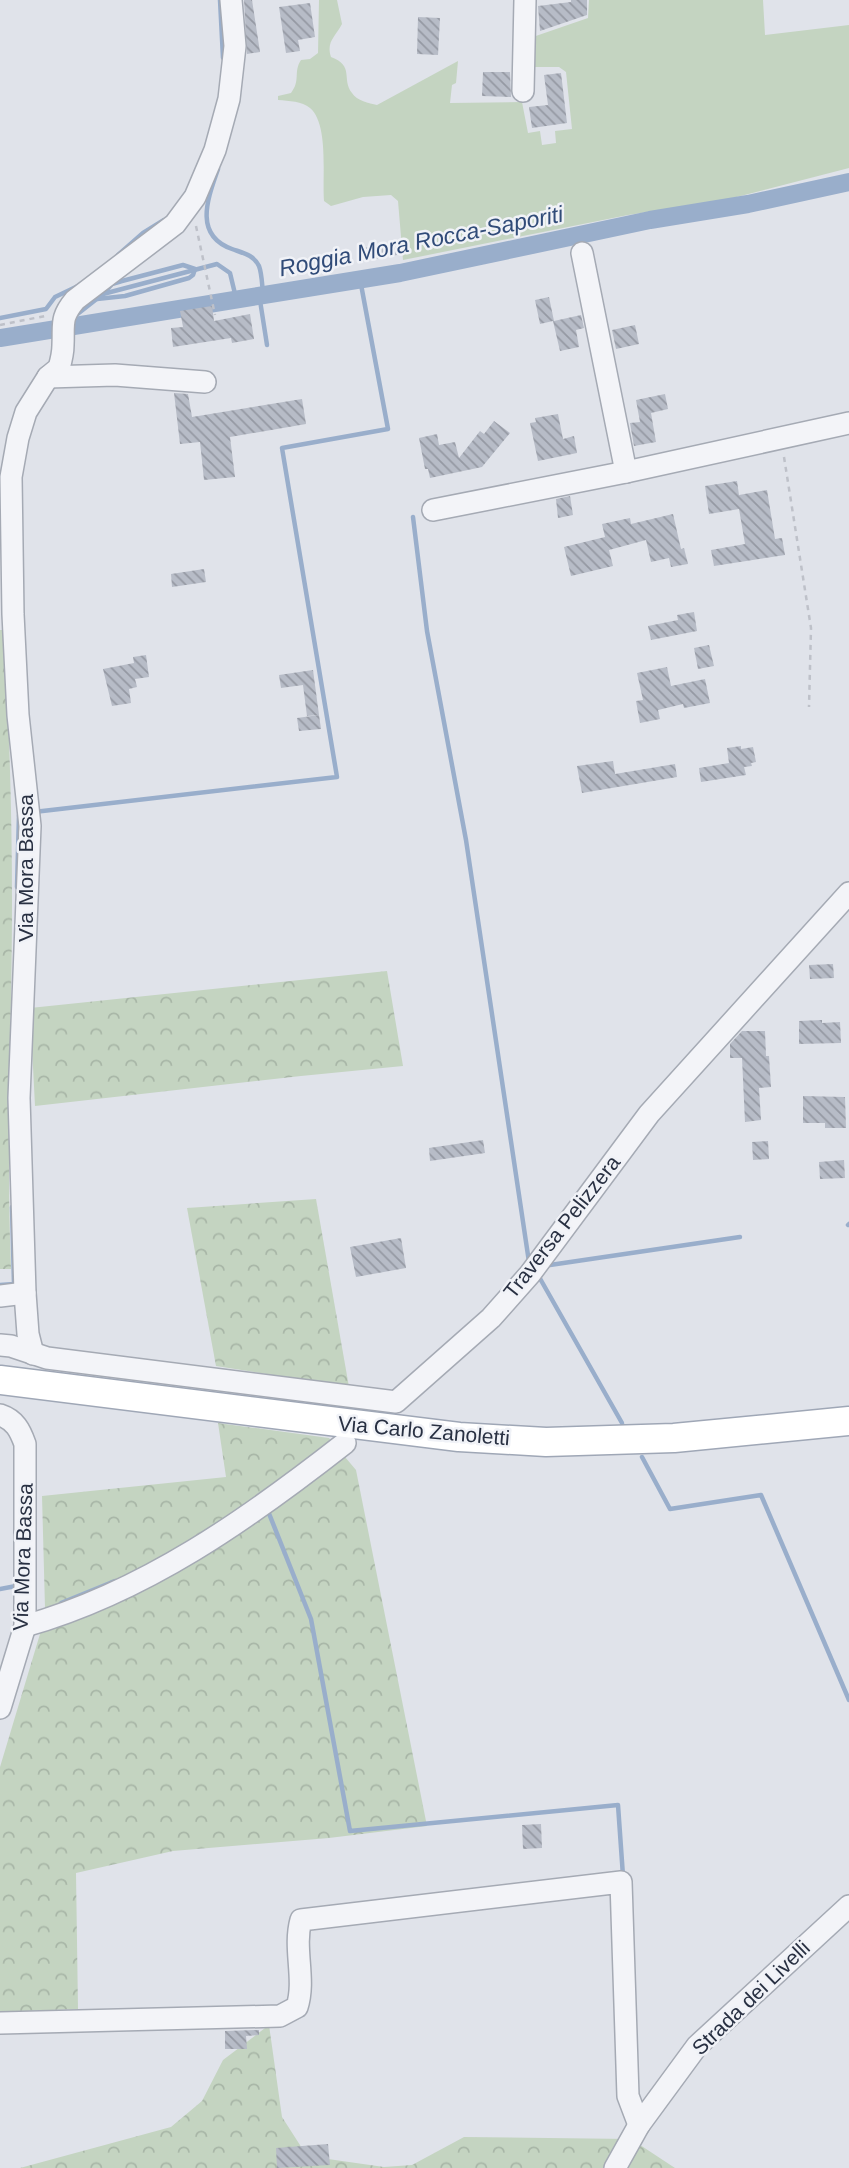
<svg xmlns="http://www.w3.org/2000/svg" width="849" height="2168" font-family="Arial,sans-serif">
	<defs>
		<pattern id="forest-crowns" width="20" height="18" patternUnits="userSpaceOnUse" patternTransform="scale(1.75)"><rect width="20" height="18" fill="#c4d4c1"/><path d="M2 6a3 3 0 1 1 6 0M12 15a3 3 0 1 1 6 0" fill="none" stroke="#a8b6a7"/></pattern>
		<pattern id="building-back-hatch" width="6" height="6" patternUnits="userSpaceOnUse" patternTransform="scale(1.75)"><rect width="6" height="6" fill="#b7bcc7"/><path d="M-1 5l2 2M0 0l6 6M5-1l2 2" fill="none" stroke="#9599a3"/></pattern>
	</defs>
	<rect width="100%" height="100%" fill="#e0e3ea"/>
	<path fill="#c4d4c1" d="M319,0H337L342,24C335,37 326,42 331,57C355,66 341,79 352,93C357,101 369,103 377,105L458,61L456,83L452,85L450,103L522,102L528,133L540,131L542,145L556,143L555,131L572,129L566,72L559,67H532L530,38L588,18L589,0H763L765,35L849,25V168L721,201L628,215L403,260L398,201L391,195L363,197L331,206L324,201C322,177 329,124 310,108C302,101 289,101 278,100V96L291,93C301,80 293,72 301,60L310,59L318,53Z"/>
	<g fill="url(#forest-crowns)">
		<path d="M0,630H4C9,721 12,811 12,901C12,1024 6,1146 11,1269H0Z"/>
		<path d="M387,971L403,1066L301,1076L35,1106L30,1008Z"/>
		<path d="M316,1199L349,1387L216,1366L187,1208Z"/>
		<path d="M218,1423L329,1438L356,1470L427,1826L329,1838L173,1851L76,1873L78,2009L0,2012V1767L40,1634L45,1608L42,1496L226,1477Z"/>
		<path d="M269,2025L282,2117L307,2156L384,2167L412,2165L464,2137L631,2139L675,2168H20L171,2127L202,2101L223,2060Z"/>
	</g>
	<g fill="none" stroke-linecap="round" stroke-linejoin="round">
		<g stroke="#99aecb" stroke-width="4.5">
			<path d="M220,0L223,58"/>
			<path d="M218,169C208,198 193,235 232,249C243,253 254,255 259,266C262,274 262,285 263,293"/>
			<path d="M118,255L143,233L164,220"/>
			<path d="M259,294L267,345"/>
			<path d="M97,299L125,296L189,278L193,275L195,269L183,265L122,281L112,284L104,293"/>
			<path d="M75,316L103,294L217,264L230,273L236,298"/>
			<path d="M0,318L46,309L55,297L78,286"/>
			<path d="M413,517L427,631L466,840L529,1262"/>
			<path d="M34,812L337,777L282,448L388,429L360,279"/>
			<path d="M17,887L19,815"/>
			<path d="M848,1225L849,1224"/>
			<path d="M547,1263L550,1265L740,1237"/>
			<path d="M538,1275L622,1423"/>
			<path d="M0,1285L14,1284L12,1207"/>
			<path d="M642,1457L670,1509L761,1495L849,1700"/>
			<path d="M268,1511L311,1619L350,1831L618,1805L623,1876"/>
			<path d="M0,1589L16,1586"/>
			<path d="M61,1603L115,1581"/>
		</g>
		<path stroke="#99aecb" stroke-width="18" d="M0,338L400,273L650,220L748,204L849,182"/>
	</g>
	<g fill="url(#building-back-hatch)">
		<path d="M244,0H252L260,52L247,54Z"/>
		<path d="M571,0H587V15L540,31L538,6L571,2Z"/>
		<path d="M310,3L315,37L298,40L300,51L286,53L279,7Z"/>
		<path d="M418,17L440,18L438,55L417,54Z"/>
		<path d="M483,72H510L511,97L482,96Z"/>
		<path d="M561,73L567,123L532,128L529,107L548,105L544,75Z"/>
		<path d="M394,242L397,255L360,262L358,249Z"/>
		<path d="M549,297L554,321L581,315L584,328L576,330L579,347L560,351L553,321L540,324L535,300Z"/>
		<path d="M212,306L214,321L250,314L254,339L232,343L231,338L173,347L171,328L183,327L180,311Z"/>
		<path d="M635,325L639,344L616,349L612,330Z"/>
		<path d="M174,393L188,394L192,417L302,399L306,424L230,437L235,477L204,480L200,442L180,444Z"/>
		<path d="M665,394L668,409L651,413L656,442L634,446L630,423L640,422L636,400Z"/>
		<path d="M558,414L563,439L574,436L577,453L538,461L530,423L536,422L535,418Z"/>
		<path d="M494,421L510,433L482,467L430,478L428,469H425L419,438L437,434L439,445L455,442L459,458L480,431L484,434Z"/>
		<path d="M737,481L739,495L767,490L775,539L782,538L785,555L714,566L711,550L745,544L739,509L709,514L705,486Z"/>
		<path d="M570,496L573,515L558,518L556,499Z"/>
		<path d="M673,514L681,549L684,548L688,564L671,567L669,558L651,562L646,540L609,550L613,566L571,576L564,547L605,537L602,524L630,518L631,524Z"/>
		<path d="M204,569L206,582L172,587L171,574Z"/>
		<path d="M694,612L697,631L651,640L648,626L678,620L677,615Z"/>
		<path d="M709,645L714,666L698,669L694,648Z"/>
		<path d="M146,655L149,677L135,679L137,687L129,689L131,703L112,706L103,669L134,663L133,657Z"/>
		<path d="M667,667L671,686L705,679L710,703L684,708L683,704L658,710L660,719L640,723L636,701L643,700L637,673Z"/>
		<path d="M313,670L319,715L307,716L303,685L281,688L279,675Z"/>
		<path d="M319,715L321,729L299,731L297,718Z"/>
		<path d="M741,746V749L753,747L756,762L751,763L752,766L744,767L746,775L701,782L699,768L729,763L727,748Z"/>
		<path d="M613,761L615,774L675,764L677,777L582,793L577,766Z"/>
		<path d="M833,964L834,978L810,979L809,965Z"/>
		<path d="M822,1020V1023L840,1022L841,1043L799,1044V1021Z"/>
		<path d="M742,1031H765L766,1056H769L771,1087L759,1088L761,1120L745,1122L742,1058H730V1044Z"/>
		<path d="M803,1096L845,1097L846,1128H825V1123H803Z"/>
		<path d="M483,1140L485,1153L430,1161L429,1148Z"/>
		<path d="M768,1141L769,1159L753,1160L752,1142Z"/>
		<path d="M844,1160L845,1178L820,1179L819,1162Z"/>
		<path d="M401,1238L406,1268L356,1277L350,1247Z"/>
		<path d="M541,1824L542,1848L523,1849L522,1825Z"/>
		<path d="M259,2030V2035L246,2036L247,2049H225V2031Z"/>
		<path d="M328,2144L330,2165L277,2168L276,2148Z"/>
	</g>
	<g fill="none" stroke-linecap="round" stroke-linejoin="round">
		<defs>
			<g id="minor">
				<path d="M523,91L525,0"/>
				<path d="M582,253L626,472"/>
				<path d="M48,377L115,375L205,382"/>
				<path d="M433,510L626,472L849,423"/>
				<path d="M0,1296L25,1293"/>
				<path d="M0,1345L11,1346L47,1358L396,1402L491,1318L530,1274L649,1114L849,893"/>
				<path d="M33,1354L28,1334L25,1293L19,1098L30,826L18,715L13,614L11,477L18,438L26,412L48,377L59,368C61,361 63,353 63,345C64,324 60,318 75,300L175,224L195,197L215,150L229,99L235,46L231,0"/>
				<path d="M0,1415C15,1420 20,1430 25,1444V1626L0,1708"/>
				<path d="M25,1626C145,1592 248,1519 345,1443"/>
				<path d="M0,2023L280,2016L297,2007C306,1979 293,1949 301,1920L621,1882L628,2096L639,2125"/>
				<path d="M615,2168L639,2125L697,2046L849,1906"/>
			</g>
			<path id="major" d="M0,1380L459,1437L546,1442L674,1438L849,1421"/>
		</defs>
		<use href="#minor" stroke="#a5aab4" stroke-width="24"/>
		<use href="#major" stroke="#9fa7b6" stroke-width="31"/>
		<g stroke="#bec1c9" stroke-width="2.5" stroke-dasharray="5 5" stroke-linecap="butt">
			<path d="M196,226L215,315"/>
			<path d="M0,325L45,316"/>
			<path d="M784,457L811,628L809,707"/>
		</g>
		<use href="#minor" stroke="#f3f4f8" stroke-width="21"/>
		<use href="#major" stroke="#fff" stroke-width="28"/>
	</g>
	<g text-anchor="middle" stroke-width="5" stroke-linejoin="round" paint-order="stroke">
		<g font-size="21" fill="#283042" stroke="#f0f2f7">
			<text transform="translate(26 868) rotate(-90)" y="7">Via Mora Bassa</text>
			<text transform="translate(562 1227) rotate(-52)" y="7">Traversa Pelizzera</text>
			<text transform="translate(424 1431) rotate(5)" y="7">Via Carlo Zanoletti</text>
			<text transform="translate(23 1557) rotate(-88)" y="7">Via Mora Bassa</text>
			<text transform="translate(751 1998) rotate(-44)" y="7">Strada dei Livelli</text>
		</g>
		<g font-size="23" font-style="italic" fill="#304b78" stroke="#f0f2f7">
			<text transform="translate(421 241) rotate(-11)" y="8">Roggia Mora Rocca-Saporiti</text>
		</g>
	</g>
</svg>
